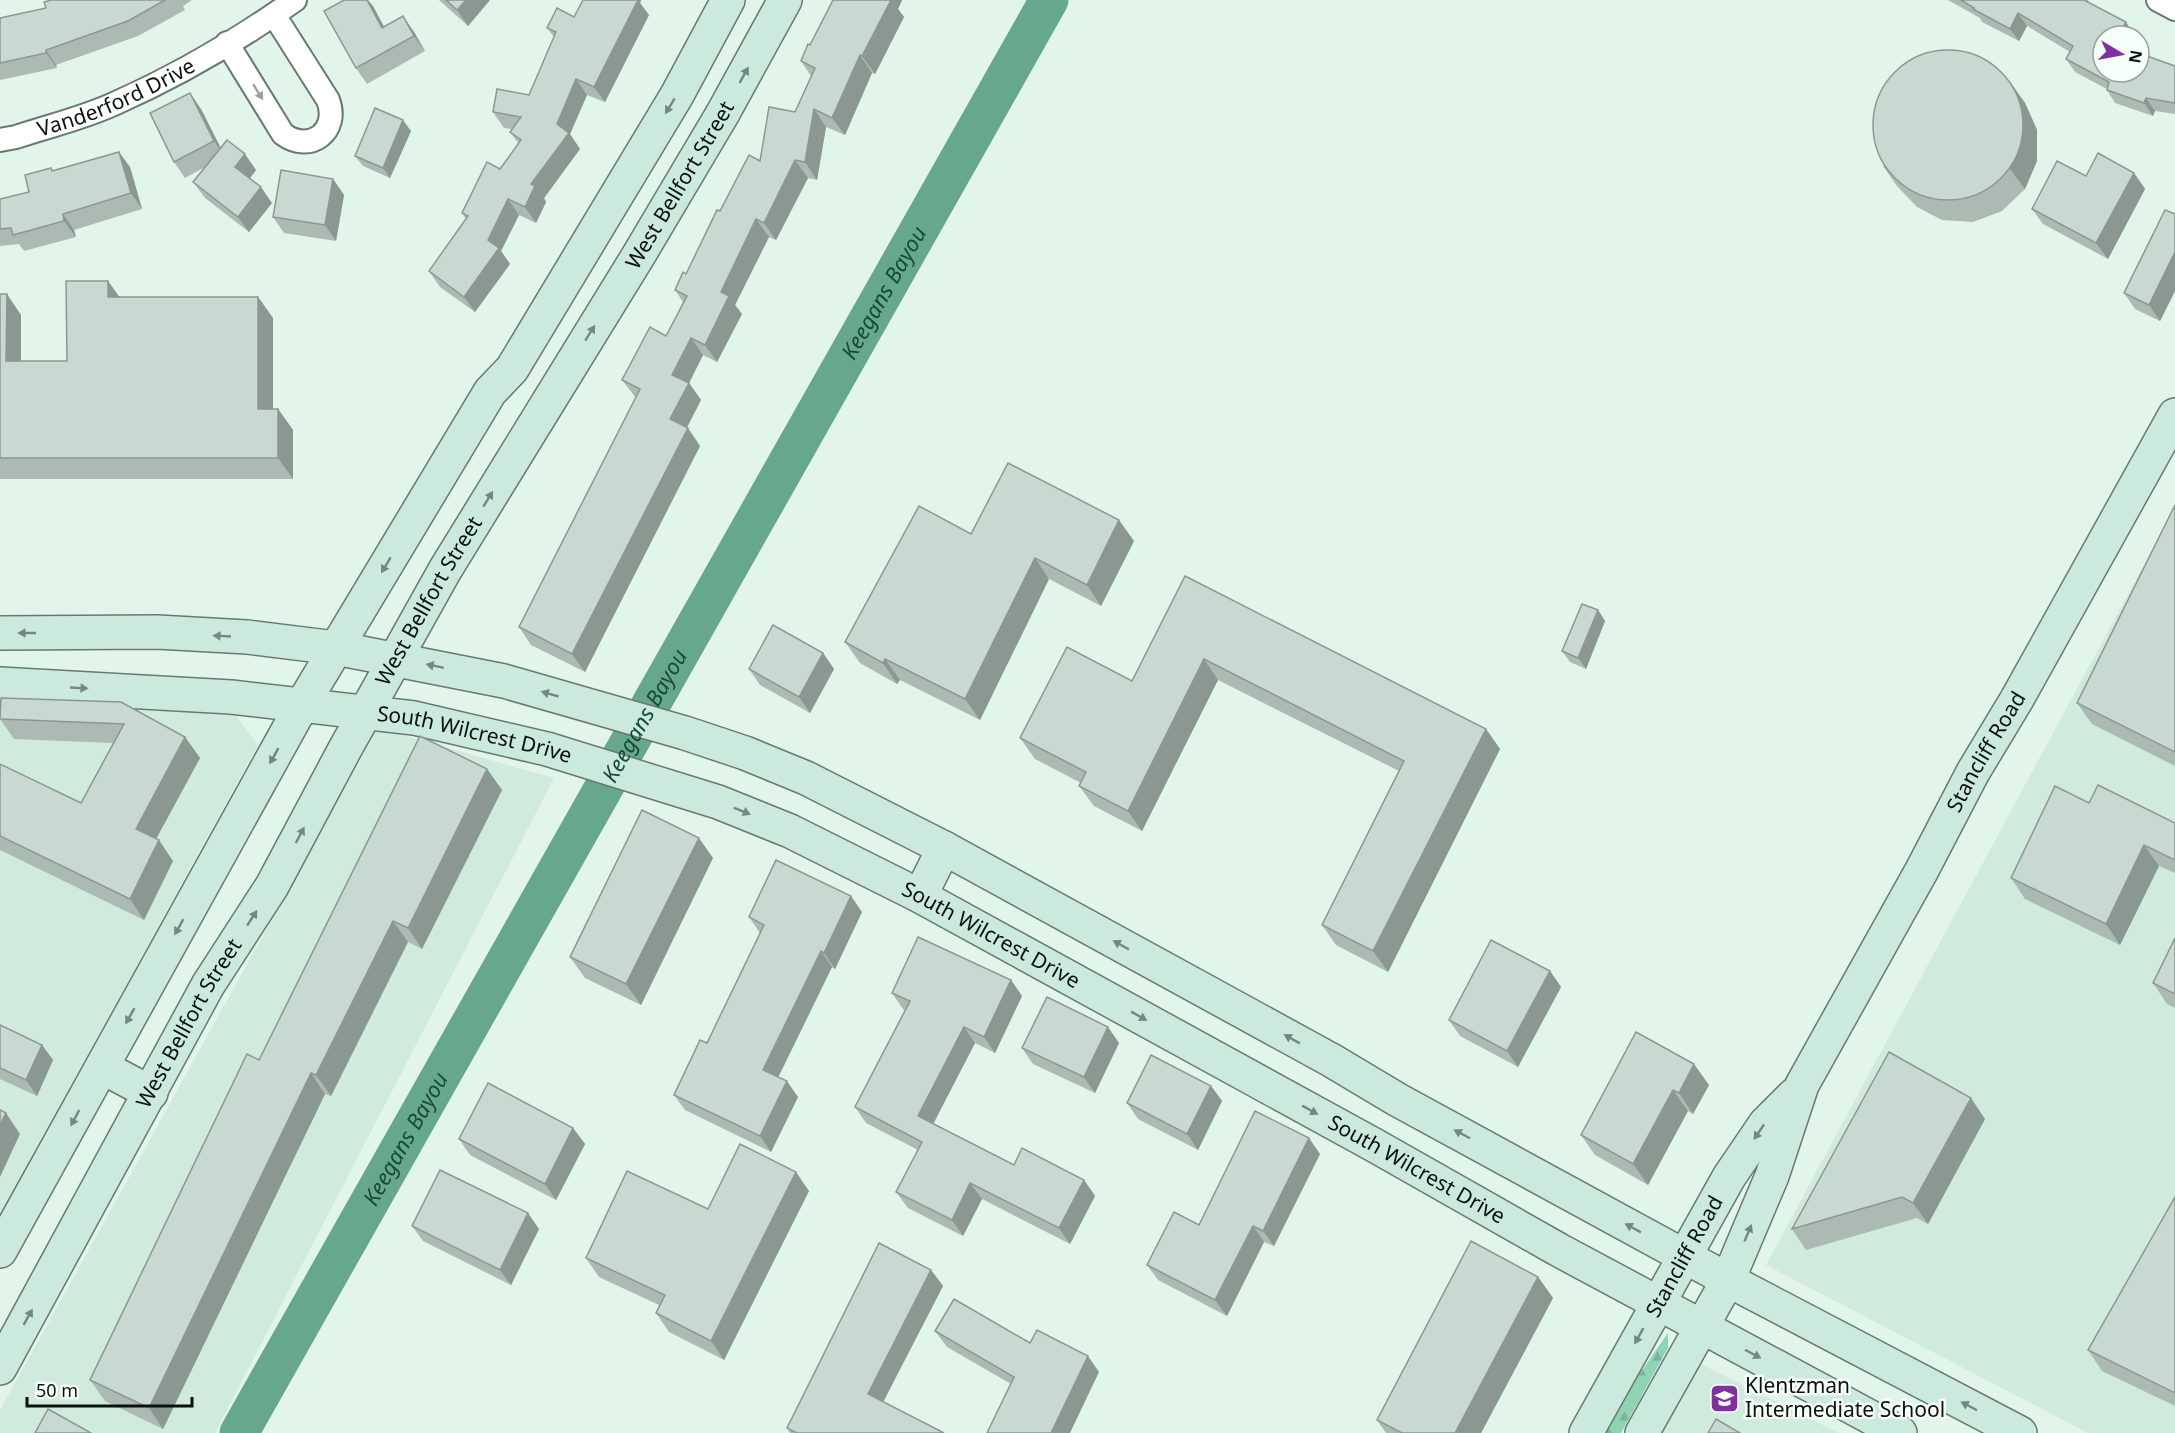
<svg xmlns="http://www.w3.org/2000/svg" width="2175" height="1433" font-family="'Noto Sans',sans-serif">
	<defs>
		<pattern id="forest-firs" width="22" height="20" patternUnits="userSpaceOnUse" patternTransform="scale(1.5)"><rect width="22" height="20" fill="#90d3b4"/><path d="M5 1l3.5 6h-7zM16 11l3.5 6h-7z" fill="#7bb49a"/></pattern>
	</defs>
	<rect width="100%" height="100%" fill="#e2f5eb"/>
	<g fill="#d0eadd">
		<path d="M2175,507V1433H2088L1766,1265Z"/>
		<path d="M0,702L231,709L258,745L0,1213Z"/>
		<path d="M378,728L554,778L215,1433H0V1410Z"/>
		<path d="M1699,1363L1839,1433H1660Z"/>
	</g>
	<path fill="url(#forest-firs)" d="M1668,1333V1348L1621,1433H1605L1631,1386Z"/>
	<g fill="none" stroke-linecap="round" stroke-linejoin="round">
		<path stroke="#67a88c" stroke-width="39" id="s1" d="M239,1433L1049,0"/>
		<defs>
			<g id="street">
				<path d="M2158,0L2175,9"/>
				<path d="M227,43L283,134C310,154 340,131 328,100L274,15"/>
				<path id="s2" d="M0,140L16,137C49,126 84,118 116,103C177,76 240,39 295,0"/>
			</g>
			<g id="secondary">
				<path d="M0,633L157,632L247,637L336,648L504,681L685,733L745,753L806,778L944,848L1331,1060L1398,1100L1728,1280L2020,1433"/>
				<path id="s3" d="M0,684L231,697L414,718L547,749L718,802L790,831L920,896L1374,1145L1559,1250L1900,1433"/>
				<path d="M920,896L944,848"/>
				<path d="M102,1067L151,1093"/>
				<path d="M0,1251L302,705L490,392L512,369L677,95L728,0"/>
				<path id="s4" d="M0,1368L208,985L272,886L345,749L445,570L640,253L723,113L785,0"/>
				<path id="s5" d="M1586,1433L1729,1177L1765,1124L1794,1095"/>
				<path id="s6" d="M1642,1433L1728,1280L1772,1176L1802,1085L1922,870L1973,772L2017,699L2175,415"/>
			</g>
		</defs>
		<use href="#street" stroke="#687971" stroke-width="26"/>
		<use href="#secondary" stroke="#687971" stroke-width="36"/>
		<use href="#street" stroke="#fff" stroke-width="22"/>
		<use href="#secondary" stroke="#cbe9dd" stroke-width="33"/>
	</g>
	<g fill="#abbbb3">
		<path d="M51,0H192L183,6L185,10L138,36L56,65L57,68L0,80V18L46,8Z"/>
		<path d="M439,0H490L468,26Z"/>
		<path d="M583,0H641L640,3L649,15L605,102L587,95L570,134L580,149L544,198L546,202L536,223L519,215L501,251L510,264L475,312L440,287L429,271L466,219L462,213L500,169L519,144L510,132L512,129L504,128L493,112L529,95L554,37L547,28L574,17Z"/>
		<path d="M833,0H902L898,9L904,17L875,74L872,73L845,135L826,127L817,180L808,178L776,240L769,237L735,305L742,314L717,362L703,355L689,383L701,400L687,428L700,446L585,672L531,645L519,627L636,398L622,380L666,336L683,302L675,290L686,274L720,211L760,161L795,112L811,76L801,61L810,45Z"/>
		<path d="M1948,0H2088L2089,3L2134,35L2103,72L2175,66V114L2155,111L2153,116L2115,103L2107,90V89L2075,72L2066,59L2070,52L2027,26L2019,41L1982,22L1980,18Z"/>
		<path d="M373,6L384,27L403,16L414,32L425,51L367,84L356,68Z"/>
		<path d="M2010,82L2025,103L2037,130V161L2025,189L2002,211L1973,222L1942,220L1917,207L1897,186L1883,166Z"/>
		<path d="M201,109L221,148L256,170L250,178L272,203L249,232L205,198L193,182L205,167L185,178L174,162Z"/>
		<path d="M411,131L390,178L363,166L355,156Z"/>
		<path d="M130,167L142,209L74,230L76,237L24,251L19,244L0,246V199L29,192L51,168L53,171Z"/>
		<path d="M2134,173L2145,189L2108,259L2043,224L2032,209L2086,176Z"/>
		<path d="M333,179L344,195L336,241L284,233L273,217Z"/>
		<path d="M2175,214V291L2160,321L2135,309L2124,293Z"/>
		<path d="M108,281L119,297H258L273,318V409H278L293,430V479H0V294L21,315V361H67Z"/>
		<path d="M2175,505V766L2092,724L2077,703Z"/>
		<path d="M971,534L1134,541L1101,606L1049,579L980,720L900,680L897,684L860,663L845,642Z"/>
		<path d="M1185,576L1486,729L1500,749L1388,972L1336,945L1322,925L1399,771L1218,680L1142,831L1094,806L1079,786L1081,783L1035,759L1020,738L1132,681Z"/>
		<path d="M1598,610L1605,621L1586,669L1570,662L1562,651Z"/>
		<path d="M823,653L834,669L810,713L760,685L749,669Z"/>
		<path d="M1,698L185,737L200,758L156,839L173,861L144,920L0,850V764L81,803L113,743L14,739L0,719Z"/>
		<path d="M487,769L502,790L422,949L408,942L331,1096L325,1094L163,1429L105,1401L90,1380L259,1060Z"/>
		<path d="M2089,803L2175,823V873L2159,866L2120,945L2025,899L2011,878Z"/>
		<path d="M713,858L641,1005L585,978L570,957Z"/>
		<path d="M862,912L835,969L832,967L778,1077L798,1097L771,1152L685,1110L674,1095L707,1043L760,933L749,917Z"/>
		<path d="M2175,938V1008L2167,1004L2153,983Z"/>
		<path d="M1550,971L1561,987L1518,1067L1460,1036L1449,1020Z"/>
		<path d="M1011,980L1022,996L995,1053L975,1043L933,1124L1014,1165L1084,1180L1095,1196L1070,1244L982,1199L963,1236L908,1208L896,1192L918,1150L866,1123L855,1107L905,1010L903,1009L892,993Z"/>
		<path d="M0,1025L42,1045L53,1060L37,1096L0,1079Z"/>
		<path d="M1636,1032L1709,1085L1693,1114L1688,1111L1648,1185L1595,1155L1581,1135Z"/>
		<path d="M1119,1043L1095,1093L1033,1064L1022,1048Z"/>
		<path d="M1211,1086L1222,1101L1198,1150L1138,1119L1127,1103Z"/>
		<path d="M1985,1119L1928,1224L1917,1218L1806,1250L1792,1229Z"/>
		<path d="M573,1128L585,1144L556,1200L470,1155L459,1139Z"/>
		<path d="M1320,1154L1274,1246L1264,1242L1227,1316L1158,1280L1147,1265Z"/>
		<path d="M809,1191L724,1360L669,1332L656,1313L659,1305L599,1277L586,1258L708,1209Z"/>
		<path d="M2175,1197V1406L2102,1371L2088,1350Z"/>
		<path d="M412,1226L539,1229L511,1285L423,1241Z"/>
		<path d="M931,1270L943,1286L883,1402L944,1433H790L787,1428Z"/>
		<path d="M1538,1277L1553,1298L1481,1433H1386L1377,1420Z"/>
		<path d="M935,1331L1030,1343L1099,1372L1011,1384L947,1347Z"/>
	</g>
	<g fill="#8b9892">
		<path d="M367,0H368L373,6L393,44L382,28Z"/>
		<path d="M466,0H490L468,26L457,10Z"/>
		<path d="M631,0H641L640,3L649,15L605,102L594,87Z"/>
		<path d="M887,0H902L898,9L904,17L875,74L862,56Z"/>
		<path d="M2018,13L2027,26L2019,41L2010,29Z"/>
		<path d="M403,16L414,32L425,51L414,36Z"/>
		<path d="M2126,22L2134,35V36H2118Z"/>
		<path d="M46,50L56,65L57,68L46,53Z"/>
		<path d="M860,55L872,73L845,135L832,118Z"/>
		<path d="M576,79L587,95L570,134L580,149L544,198L546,202L536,223L525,207L531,184Z"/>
		<path d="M2010,82L2025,103L2037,130V161L2025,189L2010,169Z"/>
		<path d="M190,93L201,109L225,157L214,141Z"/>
		<path d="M2146,98L2155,111L2153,116L2144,103Z"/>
		<path d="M814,109L826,127L817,180L805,162Z"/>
		<path d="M403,120L411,131L390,178L383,168Z"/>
		<path d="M119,152L130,167L142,209L131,193Z"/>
		<path d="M245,154L256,170L246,183L235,167Z"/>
		<path d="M795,160L808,178L776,240L764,223Z"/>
		<path d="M2134,173L2145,189L2108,259L2096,243Z"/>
		<path d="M333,179L344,195L336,241L325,225Z"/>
		<path d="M261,187L272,203L249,232L238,217Z"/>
		<path d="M508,199L519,215L501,251L510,264L475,312L464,297L488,240Z"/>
		<path d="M63,214L74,230L76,237L64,221Z"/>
		<path d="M756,219L769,237L735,305L742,314L717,362L705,345L721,292Z"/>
		<path d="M2175,252V291L2160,321L2149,305Z"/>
		<path d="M108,281L123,302L108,297Z"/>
		<path d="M7,294L21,315V382L6,361Z"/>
		<path d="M258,297L273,318V430L258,409Z"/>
		<path d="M691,338L703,355L689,383L701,400L682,436L670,419L672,375Z"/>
		<path d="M278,409L293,430V479L278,458Z"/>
		<path d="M688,428L700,446L585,672L572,654Z"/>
		<path d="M1119,520L1134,541L1101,606L1087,585Z"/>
		<path d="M1035,558L1049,579L980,720L965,699Z"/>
		<path d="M1598,610L1605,621L1586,669L1578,658Z"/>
		<path d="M823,653L834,669L810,713L799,697Z"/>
		<path d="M885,659L900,680L897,684L883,663Z"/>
		<path d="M1204,659L1218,680L1142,831L1128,811Z"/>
		<path d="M1486,729L1500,749L1388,972L1373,951Z"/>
		<path d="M185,737L200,758L150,850L136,829Z"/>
		<path d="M487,769L502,790L422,949L408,928Z"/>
		<path d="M699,838L713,858L641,1005L626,984Z"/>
		<path d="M159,840L173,861L144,920L130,899Z"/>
		<path d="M2144,845L2159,866L2120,945L2106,924Z"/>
		<path d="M851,896L862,912L835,969L824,953Z"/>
		<path d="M393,921L408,942L331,1096L316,1075Z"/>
		<path d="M821,951L832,967L774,1086L763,1070Z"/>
		<path d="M1550,971L1561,987L1518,1067L1507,1051Z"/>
		<path d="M1011,980L1022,996L995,1053L984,1037Z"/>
		<path d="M964,1027L975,1043L929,1132L918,1116Z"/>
		<path d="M1108,1027L1119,1043L1095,1093L1084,1077Z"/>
		<path d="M42,1045L53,1060L37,1096L26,1080Z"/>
		<path d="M1694,1064L1709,1085L1693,1114L1679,1093Z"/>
		<path d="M311,1073L325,1094L163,1429L149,1408Z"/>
		<path d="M787,1081L798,1097L771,1152L760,1136Z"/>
		<path d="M1211,1086L1222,1101L1198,1150L1187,1134Z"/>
		<path d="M1673,1090L1688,1111L1648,1185L1633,1164Z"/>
		<path d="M1971,1098L1985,1119L1928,1224L1913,1203Z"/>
		<path d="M6,1113L20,1134L0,1177V1125Z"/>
		<path d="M573,1128L585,1144L556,1200L545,1184Z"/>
		<path d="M1309,1138L1320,1154L1274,1246L1263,1231Z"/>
		<path d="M796,1172L809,1191L724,1360L711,1341Z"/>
		<path d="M1084,1180L1095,1196L1070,1244L1059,1228Z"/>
		<path d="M970,1183L982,1199L963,1236L952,1220Z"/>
		<path d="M528,1213L539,1229L511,1285L500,1270Z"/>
		<path d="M1253,1226L1264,1242L1227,1316L1215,1300Z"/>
		<path d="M931,1270L943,1286L879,1410L868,1394Z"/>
		<path d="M1538,1277L1553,1298L1481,1433H1455Z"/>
		<path d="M1088,1356L1099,1372L1070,1433H1051Z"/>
	</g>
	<g fill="#c7d9d0" stroke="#8b9892" stroke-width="1.5">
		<path d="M51,0H165L128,21L46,50V53L0,63V18L46,8L44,2Z"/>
		<path d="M344,0H367L382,28L403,16L414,36L356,68L324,11Z"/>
		<path d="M446,0H466L457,10Z"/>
		<path d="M583,0H638L594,87L576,79L557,124L569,133L531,184L535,186L525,207L508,199L488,240L499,248L464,297L429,271L468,216L462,213L487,162L500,169L521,140L510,132L521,117L493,112L497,89L529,95L556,32L547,28L557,8L574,17Z"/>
		<path d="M833,0H891L862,56L860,55L832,118L814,109L805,162L795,160L764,223L756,219L721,292L729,296L705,345L691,338L672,375L689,383L670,419L688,428L572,654L519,627L640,389L622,380L650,327L666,336L687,296L675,290L683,272L686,274L717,210L720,211L749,155L760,161L769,107L795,112L815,68L801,61L808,44L810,45Z"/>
		<path d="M1961,0H2084L2126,22L2118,36H2103V72H2139V53L2175,66V103L2146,98L2144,103L2107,90L2109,82L2066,59L2073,46L2018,13L2010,29L1973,9L1974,8Z"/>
		<circle cx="1948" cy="125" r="75"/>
		<path d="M190,93L214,141L174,162L150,113Z"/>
		<path d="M375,108L403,120L383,168L355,156Z"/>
		<path d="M227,140L245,154L235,167L261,187L238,217L193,182Z"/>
		<path d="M119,152L131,193L63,214L64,221L13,235L11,228L0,229V199L29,192L25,175L51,168L52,171Z"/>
		<path d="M2098,153L2134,173L2096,243L2032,209L2057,161L2086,176Z"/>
		<path d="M281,170L333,179L325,225L273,217Z"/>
		<path d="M2165,210L2175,214V252L2149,305L2124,293Z"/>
		<path d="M66,281H108V297H258V409H278V458H0V294H7L6,361H67Z"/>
		<path d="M1008,463L1119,520L1087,585L1035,558L965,699L885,659L883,663L845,642L919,506L971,534Z"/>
		<path d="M2175,505V752L2077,703Z"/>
		<path d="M1185,576L1486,729L1373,951L1322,925L1404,761L1204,659L1128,811L1079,786L1086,772L1020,738L1067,647L1132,681Z"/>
		<path d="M1582,604L1598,610L1578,658L1562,651Z"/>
		<path d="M773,625L823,653L799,697L749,669Z"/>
		<path d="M1,698L121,702L185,737L136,829L159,840L130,899L0,836V764L81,803L124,724L0,719Z"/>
		<path d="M420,736L487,769L408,928L393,921L316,1075L311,1073L149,1408L90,1380L247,1054L259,1060Z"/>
		<path d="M2098,785L2175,823V860L2144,845L2106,924L2011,878L2055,786L2089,803Z"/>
		<path d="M642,810L699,838L626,984L570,957Z"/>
		<path d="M776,860L851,896L824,953L821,951L763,1070L787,1081L760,1136L674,1095L700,1040L707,1043L764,925L749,917Z"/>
		<path d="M918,937L1011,980L984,1037L964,1027L918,1116L1014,1165L1022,1148L1084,1180L1059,1228L970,1183L952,1220L896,1192L922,1142L855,1107L910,1001L892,993Z"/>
		<path d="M2175,938V994L2153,983Z"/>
		<path d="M1491,940L1550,971L1507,1051L1449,1020Z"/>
		<path d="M1047,997L1108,1027L1084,1077L1022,1048Z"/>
		<path d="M0,1025L42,1045L26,1080L0,1068Z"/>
		<path d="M1636,1032L1694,1064L1679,1093L1673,1090L1633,1164L1581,1135Z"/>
		<path d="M1889,1052L1971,1098L1913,1203L1902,1197L1792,1229Z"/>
		<path d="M1151,1055L1211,1086L1187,1134L1127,1103Z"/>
		<path d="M488,1083L573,1128L545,1184L459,1139Z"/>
		<path d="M0,1110L6,1113L0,1125Z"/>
		<path d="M1255,1111L1309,1138L1263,1231L1253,1226L1215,1300L1147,1265L1174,1212L1199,1225Z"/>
		<path d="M740,1144L796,1172L711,1341L656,1313L665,1295L586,1258L627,1171L708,1209Z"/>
		<path d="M440,1170L528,1213L500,1270L412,1226Z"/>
		<path d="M2175,1197V1393L2088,1350Z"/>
		<path d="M1471,1241L1538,1277L1455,1433H1402L1377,1420Z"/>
		<path d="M879,1243L931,1270L868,1394L944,1433H797L787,1428Z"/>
		<path d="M954,1299L1030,1343L1037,1330L1088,1356L1051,1433H987L1014,1377L935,1331Z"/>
		<path d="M48,1409L91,1433H35Z"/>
		<path d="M1716,1419L1740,1433H1708Z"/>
	</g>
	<defs><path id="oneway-solid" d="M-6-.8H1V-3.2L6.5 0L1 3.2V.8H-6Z" transform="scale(1.5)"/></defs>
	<g fill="#758880">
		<use href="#oneway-solid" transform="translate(744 75) rotate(-61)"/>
		<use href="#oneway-solid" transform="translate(670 106) rotate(121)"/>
		<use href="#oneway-solid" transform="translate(590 333) rotate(-58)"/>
		<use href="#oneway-solid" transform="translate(488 499) rotate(-59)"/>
		<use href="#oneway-solid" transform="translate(386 565) rotate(121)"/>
		<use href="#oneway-solid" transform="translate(27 633) rotate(180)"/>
		<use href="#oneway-solid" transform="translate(222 636) rotate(-177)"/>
		<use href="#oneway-solid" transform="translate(435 666) rotate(-168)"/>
		<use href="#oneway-solid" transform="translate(79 688) rotate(3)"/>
		<use href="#oneway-solid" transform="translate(550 694) rotate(-164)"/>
		<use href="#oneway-solid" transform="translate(274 756) rotate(119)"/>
		<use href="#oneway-solid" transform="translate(742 811) rotate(22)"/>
		<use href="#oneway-solid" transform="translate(300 835) rotate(-62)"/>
		<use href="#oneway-solid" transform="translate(252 918) rotate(-57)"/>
		<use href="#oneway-solid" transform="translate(179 927) rotate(119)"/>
		<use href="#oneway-solid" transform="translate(1121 945) rotate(-151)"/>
		<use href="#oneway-solid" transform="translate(130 1016) rotate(119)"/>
		<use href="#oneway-solid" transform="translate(1139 1016) rotate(29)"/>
		<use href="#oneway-solid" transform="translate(1292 1039) rotate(-151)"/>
		<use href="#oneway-solid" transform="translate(1310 1110) rotate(29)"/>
		<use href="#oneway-solid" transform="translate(75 1118) rotate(118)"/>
		<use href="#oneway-solid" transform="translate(1759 1132) rotate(124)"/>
		<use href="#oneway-solid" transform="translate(1462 1134) rotate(-152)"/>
		<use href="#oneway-solid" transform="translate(1633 1228) rotate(-151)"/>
		<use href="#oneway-solid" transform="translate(1748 1233) rotate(-67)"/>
		<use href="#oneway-solid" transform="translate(28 1317) rotate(-61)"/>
		<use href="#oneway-solid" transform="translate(1639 1336) rotate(119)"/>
		<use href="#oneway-solid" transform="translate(1753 1354) rotate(28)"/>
		<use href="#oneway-solid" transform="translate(1969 1406) rotate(-152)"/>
	</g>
	<use fill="#9da09f" href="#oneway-solid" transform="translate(258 92) rotate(58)"/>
	<defs>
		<symbol id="school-square" viewBox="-11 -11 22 22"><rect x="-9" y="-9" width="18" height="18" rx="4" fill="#8030a0" stroke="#f7fffb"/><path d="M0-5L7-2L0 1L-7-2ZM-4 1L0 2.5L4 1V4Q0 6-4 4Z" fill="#fff"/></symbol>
	</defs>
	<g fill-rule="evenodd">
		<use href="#school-square" x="1708" y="1382" width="33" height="33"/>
	</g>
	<g text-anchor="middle" stroke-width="5" stroke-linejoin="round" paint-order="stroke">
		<g font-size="21" fill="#0b110e" stroke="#f7fffb">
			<text dy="7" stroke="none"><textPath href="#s2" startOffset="124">Vanderford Drive</textPath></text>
			<text dy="7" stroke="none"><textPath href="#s4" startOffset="1365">West Bellfort Street</textPath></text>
			<text dy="7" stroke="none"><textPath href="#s4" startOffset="879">West Bellfort Street</textPath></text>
			<text dy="7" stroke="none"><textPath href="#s3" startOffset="478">South Wilcrest Drive</textPath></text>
			<text dy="7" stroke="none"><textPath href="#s6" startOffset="765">Stancliff Road</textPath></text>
			<text dy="7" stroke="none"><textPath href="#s3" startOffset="1035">South Wilcrest Drive</textPath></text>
			<text dy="7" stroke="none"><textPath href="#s4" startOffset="393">West Bellfort Street</textPath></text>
			<text dy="7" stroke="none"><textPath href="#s3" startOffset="1521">South Wilcrest Drive</textPath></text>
			<text dy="7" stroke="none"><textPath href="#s5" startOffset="202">Stancliff Road</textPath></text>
		</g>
		<g font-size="21" fill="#0b110e" stroke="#f7fffb" text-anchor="start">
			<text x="1745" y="1393">Klentzman<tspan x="1745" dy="24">Intermediate School</tspan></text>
		</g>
		<g font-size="22" font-style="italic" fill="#164b37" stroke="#f7fffb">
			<text dy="8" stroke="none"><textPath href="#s1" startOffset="1310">Keegans Bayou</textPath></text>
			<text dy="8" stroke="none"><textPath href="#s1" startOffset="824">Keegans Bayou</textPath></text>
			<text dy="8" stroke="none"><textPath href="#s1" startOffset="338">Keegans Bayou</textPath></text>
		</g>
	</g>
	<g transform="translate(2121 54) rotate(100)"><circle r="28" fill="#f7fffb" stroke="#99a09c" stroke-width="1.5"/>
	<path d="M0-4.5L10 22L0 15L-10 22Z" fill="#8030a0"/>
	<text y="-9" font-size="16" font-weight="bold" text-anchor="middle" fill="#0b110e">N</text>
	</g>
	<path d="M27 1397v9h165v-9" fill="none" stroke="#0b110e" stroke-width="3"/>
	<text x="36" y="1397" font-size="18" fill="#0b110e" stroke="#f7fffb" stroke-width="4.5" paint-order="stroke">50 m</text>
</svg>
